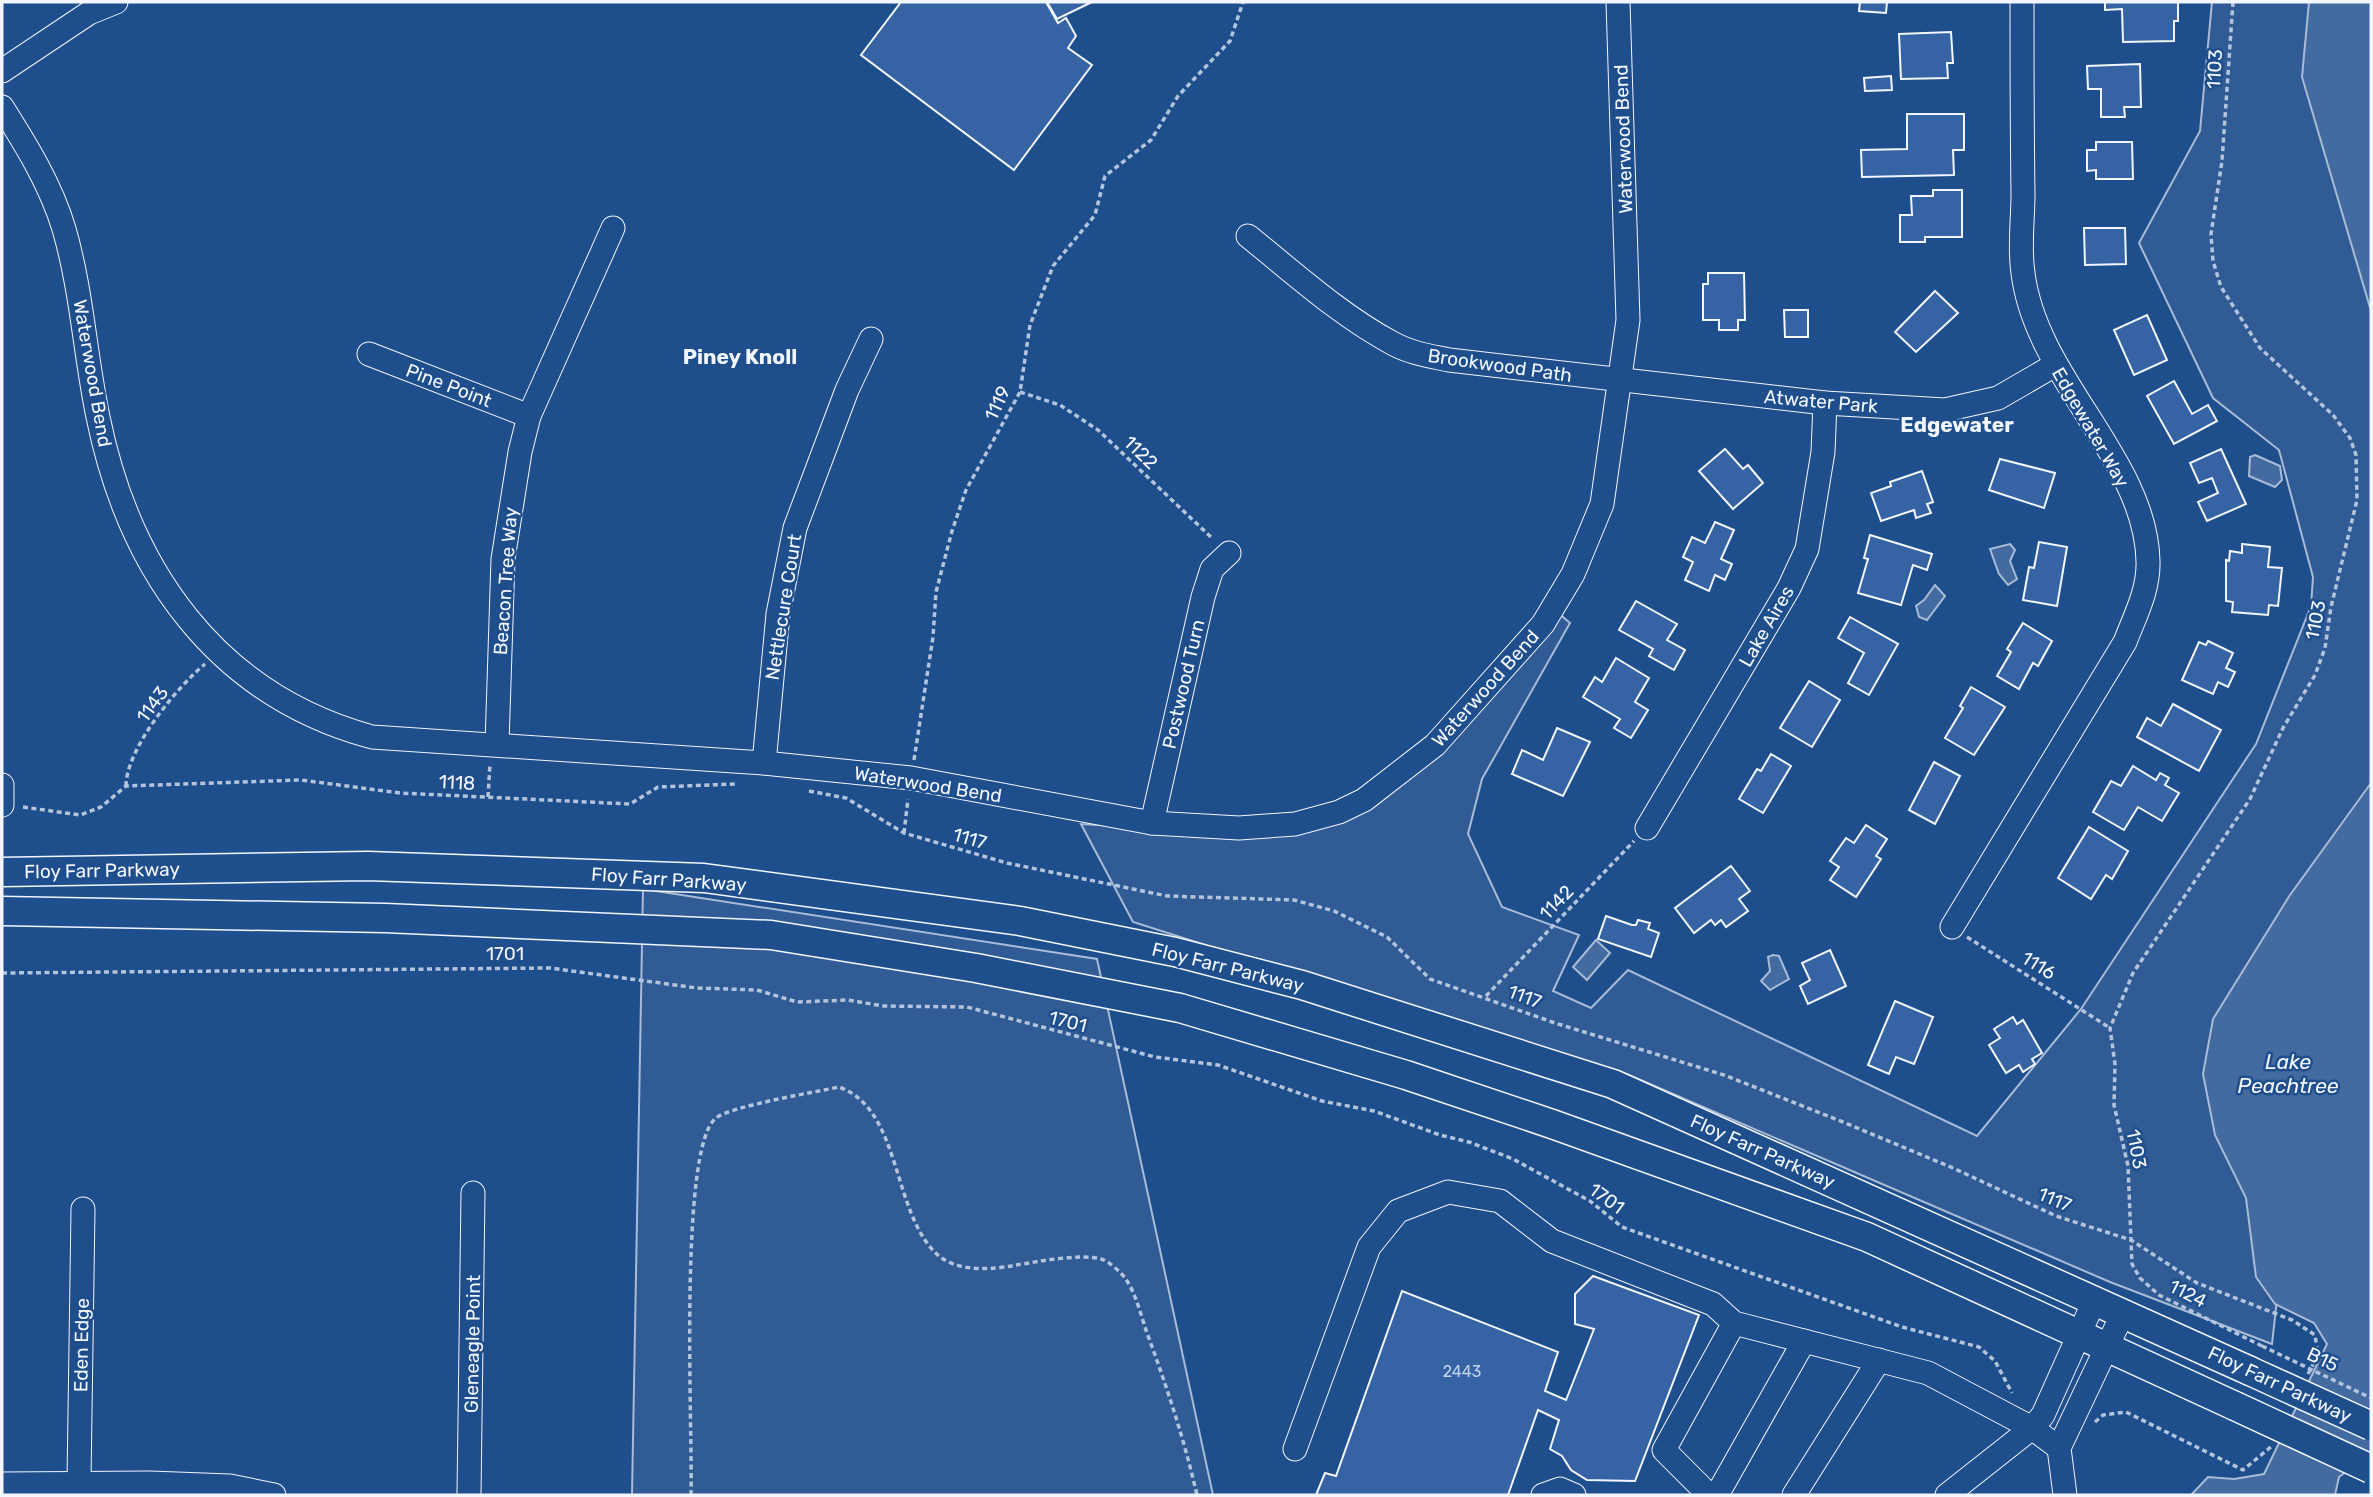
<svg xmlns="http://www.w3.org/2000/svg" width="2373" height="1497" font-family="Rubik,sans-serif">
	<rect width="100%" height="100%" fill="#1f4e8c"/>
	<g fill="#305b95" stroke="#a8bbd7" stroke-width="2">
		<path d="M2212,2H2327L2371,204V811L2277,1299L2272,1344L2110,1282L1629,1075L1352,987L1281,969L1133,922L1081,824L1253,834L1341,818L1442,746L1557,612L1570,623L1482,779L1468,834L1502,907L1579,935L1553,991L1591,1008L1628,970L1977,1136L2081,1009L2256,744L2311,606L2313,577L2279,450L2213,398L2139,243L2200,131Z"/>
		<path d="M643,889L1097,959L1213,1495H632Z"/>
	</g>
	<g fill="#446ba0" stroke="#a8bbd7" stroke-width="2">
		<path d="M2309,2H2371V311L2302,77Z"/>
		<path d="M2255,455L2280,466L2282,480L2275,487L2249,476L2250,457Z"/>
		<path d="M2010,544L2015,550L2010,561L2017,579L2008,585L1999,574L1990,549Z"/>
		<path d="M1935,585L1945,596L1927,620L1919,617L1916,606L1924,600Z"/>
		<path d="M2371,783V1454L2339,1477L2335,1495H2191L2208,1477L2234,1479L2264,1474L2327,1344L2314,1323L2275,1304L2256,1277L2246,1198L2215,1135L2203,1074L2213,1019L2290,895Z"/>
		<path d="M1596,940L1610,953L1587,980L1573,967Z"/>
		<path d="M1773,955L1779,956L1789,979L1770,990L1761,981L1770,971L1768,957Z"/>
	</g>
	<g fill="#3563a3" stroke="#f2f6ff" stroke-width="2">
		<path d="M901,2H1046L1058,23L1066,18L1076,36L1068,48L1092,65L1014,170L861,55Z"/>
		<path d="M1047,2H1092L1057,19Z"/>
		<path d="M1860,2H1887L1886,13L1859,11Z"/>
		<path d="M2105,2H2178V21H2174V41L2123,42L2122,9L2105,10Z"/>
		<path d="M1951,32L1953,63H1947L1948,78L1901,79L1899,34Z"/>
		<path d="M2140,64L2141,107H2124L2125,117H2101V89H2088L2087,66Z"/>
		<path d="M1891,76L1892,90L1865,91L1864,78Z"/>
		<path d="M1907,114H1964V150H1953L1954,175L1862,177L1861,150L1907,149Z"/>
		<path d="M2096,142H2132L2133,179H2096V170L2087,171V150H2096Z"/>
		<path d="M1933,190H1962V237H1925V242H1900V215H1912L1911,196H1933Z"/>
		<path d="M2084,228H2125L2126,264L2085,265Z"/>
		<path d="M1708,273H1744L1745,320H1738V330H1719V320H1703V284H1708Z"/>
		<path d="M1935,291L1958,313L1916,352L1895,332Z"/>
		<path d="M1784,310H1808V337H1785Z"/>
		<path d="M2147,315L2167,360L2134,375L2114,330Z"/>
		<path d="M2174,381L2192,414L2208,405L2217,421L2174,444L2147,396Z"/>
		<path d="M1725,449L1743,469L1748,465L1763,483L1733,509L1699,471Z"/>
		<path d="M2221,449L2246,504L2207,521L2198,502L2218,493L2212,478L2199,483L2190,463Z"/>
		<path d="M2000,459L2055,473L2044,508L1989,490Z"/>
		<path d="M1922,471L1933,502L1927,504L1931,513L1916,518L1914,510L1881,521L1871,493L1891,486L1890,482Z"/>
		<path d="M1715,522L1734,530L1721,559L1732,564L1725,580L1715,575L1709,591L1685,580L1693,562L1683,557L1692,537L1705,543Z"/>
		<path d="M1870,535L1932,554L1927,570L1913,565L1901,605L1858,593L1868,559L1864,558Z"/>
		<path d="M2039,542L2067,547L2057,606L2023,600L2029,567L2034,568Z"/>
		<path d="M2242,544L2270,547L2268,567L2282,568L2278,606L2269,605L2268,615L2232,612L2233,602L2226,601V560L2229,561L2230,551L2242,553Z"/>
		<path d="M1636,601L1677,624L1667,640L1685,650L1674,670L1649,656L1653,649L1619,630Z"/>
		<path d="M1850,617L1898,644L1869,695L1848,683L1864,653L1838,638Z"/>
		<path d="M2023,623L2052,641L2038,666L2033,663L2019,689L1997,676L2011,652L2007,649Z"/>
		<path d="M2208,641L2233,653L2226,668L2235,672L2228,687L2218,682L2213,694L2182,680L2199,642L2206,645Z"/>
		<path d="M1616,658L1649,678L1635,702L1648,710L1631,738L1614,728L1620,719L1583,697L1595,677L1602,682Z"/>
		<path d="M1809,681L1840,700L1812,747L1780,728Z"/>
		<path d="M1971,687L2005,707L1974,755L1945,738L1963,708L1960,706Z"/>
		<path d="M2173,704L2221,730L2199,771L2137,737L2147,718L2161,726Z"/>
		<path d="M1557,728L1590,742L1563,796L1512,774L1522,750L1543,760Z"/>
		<path d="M1771,754L1791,766L1763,813L1739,799L1757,769L1761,771Z"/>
		<path d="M1934,762L1960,776L1935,824L1909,810Z"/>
		<path d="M2133,766L2156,780L2160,773L2169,778L2165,785L2179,793L2162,821L2138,807L2124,830L2093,812L2111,781L2121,786Z"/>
		<path d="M1866,825L1887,839L1876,856L1881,859L1856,897L1830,880L1839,867L1830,861L1846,838L1854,843Z"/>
		<path d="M2089,827L2128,851L2112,879L2106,875L2091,899L2058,878Z"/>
		<path d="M1731,866L1750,891L1739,899L1748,911L1726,927L1721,920L1715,925L1711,920L1694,933L1675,908Z"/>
		<path d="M1606,916L1632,925H1636L1638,920L1650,923L1648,929L1659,933L1651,957L1598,939Z"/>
		<path d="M1830,950L1846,986L1808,1004L1800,986L1810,980L1802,963Z"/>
		<path d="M1895,1001L1933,1017L1914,1064L1896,1057L1889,1074L1868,1065Z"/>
		<path d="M2013,1017L2017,1024L2023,1020L2042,1053L2032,1059L2035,1064L2023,1072L2019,1065L2006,1073L1989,1045L2000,1038L1994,1029Z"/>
		<path d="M1593,1276L1699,1315L1635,1481L1587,1480L1571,1470L1562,1456L1550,1449L1559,1420L1538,1410L1508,1495H1316L1325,1473L1336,1476L1402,1291L1558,1352L1545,1391L1566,1400L1594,1329L1575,1324V1294Z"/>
	</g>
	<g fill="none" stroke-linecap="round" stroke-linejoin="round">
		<defs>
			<g id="minor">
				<path d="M2,71L89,13L116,2"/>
				<path d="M2,107C26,145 51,185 64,229C82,291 85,355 98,417C129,570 216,695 372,737L764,763L911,778L1152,823L1239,828L1295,824L1339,812L1364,800L1435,745L1543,624L1573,574L1602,504L1628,320L1618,2"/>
				<path d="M1248,236C1294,273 1340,315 1392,343C1410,353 1430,356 1449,360L1825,403L1945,410L1998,398L2055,365"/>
				<path d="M369,354L529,416"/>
				<path d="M497,744L503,559L520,452L529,416L613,228"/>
				<path d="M764,763L778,614L795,528L847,390L871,339"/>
				<path d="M2,785V805"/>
				<path d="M1152,823L1203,597L1212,569L1229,553"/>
				<path d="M1647,828L1789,588L1807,549L1823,452L1825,403"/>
				<path d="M1952,927L2125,642C2135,616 2149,590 2148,561C2146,459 2036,379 2023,273C2019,247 2023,220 2023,194C2022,130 2022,67 2022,3"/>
				<path d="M1295,1449L1369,1247L1398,1211L1448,1192L1500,1201L1552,1241L1713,1304L1734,1323L1928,1373L2032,1428L2059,1448"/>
				<path d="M79,1481L83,1209"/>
				<path d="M2,1484L150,1483L230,1486L274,1495"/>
				<path d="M469,1495L473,1193"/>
				<path d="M1543,1495L1560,1489L1574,1495"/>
				<path d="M1709,1495L1664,1450L1734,1323"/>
				<path d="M1717,1495L1804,1341"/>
				<path d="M1794,1495L1879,1360"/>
				<path d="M1947,1495L2032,1428L2043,1415L2095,1299"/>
				<path d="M2065,1495L2059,1448L2123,1313"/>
			</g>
			<g id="major">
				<path d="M2,872L368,866L704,878L1020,921L1175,952L1302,985L1613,1084L2250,1371"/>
				<path d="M2,911L385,918L771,935L976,968L1180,1008L1406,1075L1552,1124L1867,1237L2235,1406"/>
			</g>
		</defs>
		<use href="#minor" stroke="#f2f6ff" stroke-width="25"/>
		<use href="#major" stroke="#f2f6ff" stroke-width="31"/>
		<g stroke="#b3c4dc" stroke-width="3.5" stroke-dasharray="5 3.5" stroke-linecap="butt">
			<path d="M2233,2L2222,161L2211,234L2213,261L2221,287L2260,348L2333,415L2350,438L2356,455L2357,500L2331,607L2325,648L2315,675L2283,728L2250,799L2133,973L2110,1028L2115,1064L2114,1105L2128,1166L2132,1264L2140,1278L2159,1295L2262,1346"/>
			<path d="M1020,392L1060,405L1098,430L1213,539"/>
			<path d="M914,760L933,637L936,592L952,531L966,490L1020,392L1030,325L1053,266L1095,215L1105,176L1151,140L1178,96L1230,41L1243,2"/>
			<path d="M126,786C126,749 177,687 205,664"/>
			<path d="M809,791L846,798L904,833L1007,863L1167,896L1294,900L1334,911L1387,937L1430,979L1555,1023L1724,1075L1843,1122L1953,1168L2056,1216L2131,1240L2197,1283L2292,1320L2315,1335L2318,1355L2308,1374"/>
			<path d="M488,797L490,764"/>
			<path d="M23,807L80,815L101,807L126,786L301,780L400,793L630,804L658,787L735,784"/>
			<path d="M904,833L908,799"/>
			<path d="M1967,937L2110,1028"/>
			<path d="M2,973L550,968L697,988L757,990L797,1002L848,1000L883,1006L967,1007L1155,1057L1218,1065L1322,1101L1374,1111L1440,1135L1469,1142L1513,1159L1590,1201L1622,1227L1902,1327L1979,1347L1995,1361L2012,1393"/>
			<path d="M1486,996L1634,841"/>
			<path d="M2095,1422L2103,1415L2126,1412L2243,1470L2272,1446"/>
			<path d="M691,1495C693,1436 678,1147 716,1118C731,1106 816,1092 839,1087C903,1110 891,1215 939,1256C959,1272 992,1270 1016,1265C1037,1262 1080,1253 1101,1259C1107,1260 1121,1272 1125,1278C1136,1293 1141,1316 1147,1333C1167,1387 1184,1439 1197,1495"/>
		</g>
		<use href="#minor" stroke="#1f4e8c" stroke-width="23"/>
		<use href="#major" stroke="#1f4e8c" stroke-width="28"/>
		<defs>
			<g id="major-bridge">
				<path d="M2250,1371L2371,1426"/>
				<path d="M2235,1406L2371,1469"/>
			</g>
		</defs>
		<use href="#major-bridge" stroke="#f2f6ff" stroke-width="31" stroke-linecap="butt"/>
		<path stroke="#b3c4dc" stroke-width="3.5" stroke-dasharray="5 3.5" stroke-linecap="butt" d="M2262,1346L2371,1398"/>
		<use href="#major-bridge" stroke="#1f4e8c" stroke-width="28"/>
	</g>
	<g text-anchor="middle" stroke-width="5" stroke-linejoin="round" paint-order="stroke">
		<g font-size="16" fill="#c3d1e8">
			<text x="1462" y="1377">2443</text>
		</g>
		<g font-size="19" fill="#f2f6ff" stroke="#1f4e8c">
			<text transform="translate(2214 69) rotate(-87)" y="7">1103</text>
			<text transform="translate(1623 139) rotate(-92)" y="7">Waterwood Bend</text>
			<text transform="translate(1500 365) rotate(8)" y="7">Brookwood Path</text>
			<text transform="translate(93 373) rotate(80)" y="7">Waterwood Bend</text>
			<text transform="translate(449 385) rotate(21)" y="7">Pine Point</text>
			<text transform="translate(1821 401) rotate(5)" y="7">Atwater Park</text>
			<text transform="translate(997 403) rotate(-65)" y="7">1119</text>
			<text transform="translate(2091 427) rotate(60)" y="7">Edgewater Way</text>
			<text transform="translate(1141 452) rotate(44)" y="7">1122</text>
			<text transform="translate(505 581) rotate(-86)" y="7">Beacon Tree Way</text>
			<text transform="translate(783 607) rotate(-81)" y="7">Nettlecure Court</text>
			<text transform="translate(2315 620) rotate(-79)" y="7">1103</text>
			<text transform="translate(1766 626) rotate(-60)" y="7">Lake Aires</text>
			<text transform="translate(1183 684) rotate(-77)" y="7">Postwood Turn</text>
			<text transform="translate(1485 688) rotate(-48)" y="7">Waterwood Bend</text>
			<text transform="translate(152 704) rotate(-54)" y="7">1143</text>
			<text transform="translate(457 782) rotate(3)" y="7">1118</text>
			<text transform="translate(928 784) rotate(9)" y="7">Waterwood Bend</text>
			<text transform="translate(970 838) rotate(16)" y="7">1117</text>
			<text transform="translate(102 870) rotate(-1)" y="7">Floy Farr Parkway</text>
			<text transform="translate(669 879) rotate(4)" y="7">Floy Farr Parkway</text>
			<text transform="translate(1556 902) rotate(-46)" y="7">1142</text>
			<text x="505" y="960">1701</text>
			<text transform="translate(2039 965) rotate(32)" y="7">1116</text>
			<text transform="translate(1228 967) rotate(14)" y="7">Floy Farr Parkway</text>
			<text transform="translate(1525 996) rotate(21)" y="7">1117</text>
			<text transform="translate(1068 1021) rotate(14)" y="7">1701</text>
			<text transform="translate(2137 1149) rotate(79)" y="7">1103</text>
			<text transform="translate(1763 1151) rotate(24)" y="7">Floy Farr Parkway</text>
			<text transform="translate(1607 1198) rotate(36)" y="7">1701</text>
			<text transform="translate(2055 1199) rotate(23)" y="7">1117</text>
			<text transform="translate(2188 1293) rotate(27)" y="7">1124</text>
			<text transform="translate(472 1344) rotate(-89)" y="7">Gleneagle Point</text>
			<text transform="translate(81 1345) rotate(-89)" y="7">Eden Edge</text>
			<text transform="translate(2323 1359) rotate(25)" y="7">B15</text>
			<text transform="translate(2280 1384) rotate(25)" y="7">Floy Farr Parkway</text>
		</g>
		<g font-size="21" font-weight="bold" fill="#f2f6ff" stroke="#1f4e8c">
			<text x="740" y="364">Piney Knoll</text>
			<text x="1957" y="432">Edgewater</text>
		</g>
		<g font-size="21" font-style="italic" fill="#f2f6ff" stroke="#1f4e8c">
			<text x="2288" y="1069">Lake<tspan x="2288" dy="24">Peachtree</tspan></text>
		</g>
	</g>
	<rect width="2373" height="1497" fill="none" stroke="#f2f6ff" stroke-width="7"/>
</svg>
